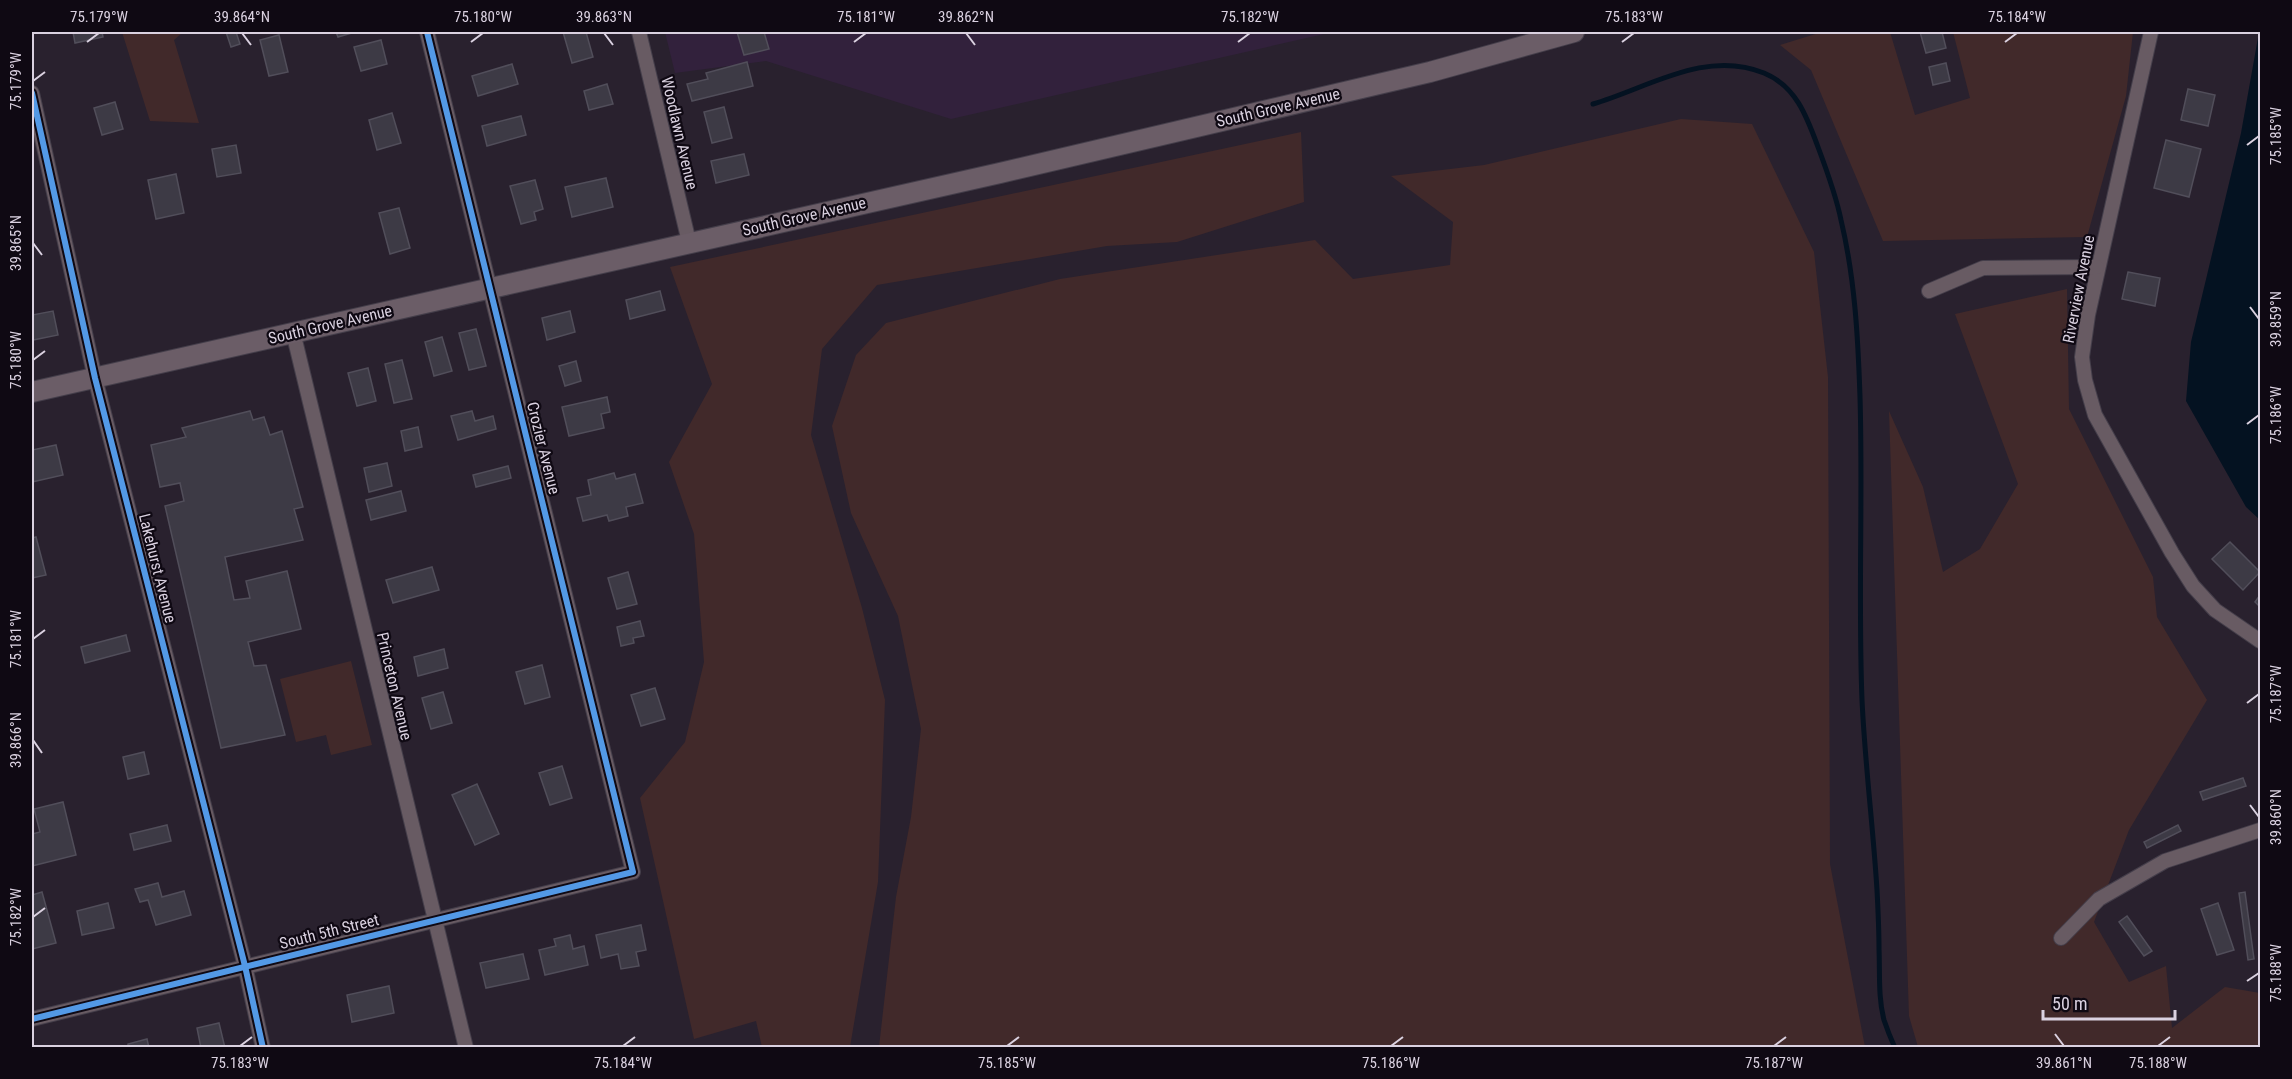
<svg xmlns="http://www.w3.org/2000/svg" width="2292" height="1079" font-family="'Roboto Condensed',sans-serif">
	<rect width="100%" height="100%" fill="#29212e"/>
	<path fill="#32213c" d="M665,32H1333L951,119L766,61L675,73Z"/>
	<g fill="#41292a">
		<path d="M122,32H183L174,40L199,123L150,121Z"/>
		<path d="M1822,32H1890L1915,115L1970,98L1953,32H2133L2126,96L2087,237L1883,241L1811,70L1780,45Z"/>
		<path d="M1681,119L1752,124L1814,252L1828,377L1830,864L1865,1047H879L896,897L911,817L921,729L898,616L851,513L832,426L856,355L886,323L1060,279L1315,240L1353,279L1450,265L1453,222L1391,176L1484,165Z"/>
		<path d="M1301,132L1304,202L1177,242L1107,246L877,285L822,349L811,435L862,608L885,700L878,882L850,1047H762L756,1021L694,1039L640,798L685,742L704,662L694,534L669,462L712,384L670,267Z"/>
		<path d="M2067,289L2069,409L2153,577L2157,617L2207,700L2129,830L2094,922L2129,982L2166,966L2172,1028L2225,987L2260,993V1047H1918L1909,1016L1889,411L1923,487L1943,572L1980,549L2018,484L1955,314Z"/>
		<path d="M351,661L372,745L331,755L326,735L296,742L280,679Z"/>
	</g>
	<path fill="#041221" d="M2259,32H2260V520L2246,507L2186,401L2191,342L2241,133Z"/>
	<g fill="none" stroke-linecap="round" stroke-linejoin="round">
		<path stroke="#041221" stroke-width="5" d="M1593,104C1648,88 1705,49 1764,73C1796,86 1807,117 1818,147C1827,171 1836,195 1841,220C1855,279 1858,338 1860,397C1863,498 1858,599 1862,700C1865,764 1873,826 1877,890C1878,909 1879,929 1879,949C1880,973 1878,997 1884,1020C1887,1029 1891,1039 1895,1048"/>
	</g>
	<g fill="#3d3a45" stroke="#514e5a" stroke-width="1.5">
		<path d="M73,32H102L103,37L75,43Z"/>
		<path d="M226,32H236L240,44L231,47Z"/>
		<path d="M336,32H355L338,37Z"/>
		<path d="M563,32H586L593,57L572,63Z"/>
		<path d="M737,32H764L769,49L744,55Z"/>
		<path d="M1920,32H1942L1946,48L1926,53Z"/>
		<path d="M279,35L288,72L269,76L260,40Z"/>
		<path d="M381,40L387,64L361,71L354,47Z"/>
		<path d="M747,62L753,86L692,101L687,84L708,79L706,73Z"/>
		<path d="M1946,63L1950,81L1933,85L1929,67Z"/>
		<path d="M512,64L518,84L478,96L472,76Z"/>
		<path d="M607,84L613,104L589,110L584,91Z"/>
		<path d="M2188,89L2215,95L2208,126L2181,120Z"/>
		<path d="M115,102L123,129L102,135L94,108Z"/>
		<path d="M724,107L732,138L712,143L704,112Z"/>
		<path d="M392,113L401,143L377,150L369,120Z"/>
		<path d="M521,116L526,135L487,146L482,126Z"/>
		<path d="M2166,140L2201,149L2189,197L2154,188Z"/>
		<path d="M236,145L241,173L217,177L212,149Z"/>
		<path d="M744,154L749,175L716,183L711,161Z"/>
		<path d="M176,174L184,213L156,219L148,180Z"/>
		<path d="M606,178L613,207L572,217L565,187Z"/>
		<path d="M535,180L543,209L534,212L536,220L521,224L510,186Z"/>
		<path d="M399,208L410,248L390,254L379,213Z"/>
		<path d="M2128,272L2160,278L2155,306L2122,299Z"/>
		<path d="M660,291L665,310L630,319L626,300Z"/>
		<path d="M53,311L58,335L33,340L32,315Z"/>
		<path d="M570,311L575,332L547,340L542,318Z"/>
		<path d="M476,329L486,366L469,370L459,333Z"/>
		<path d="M442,337L452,371L434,376L425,342Z"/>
		<path d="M402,360L412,399L394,403L385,364Z"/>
		<path d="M576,361L581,381L565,386L559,366Z"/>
		<path d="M368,368L376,401L357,406L348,373Z"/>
		<path d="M607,397L610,412L601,414L604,428L569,436L562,407Z"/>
		<path d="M250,411L253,420L264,417L270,435L282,431L303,507L294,509L303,540L225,557L234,600L250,598L246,581L287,571L301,629L248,642L254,666L266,665L285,735L221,748L165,506L184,501L180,483L160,487L151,445L186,437L182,428Z"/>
		<path d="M472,411L475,421L493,416L496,429L458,440L451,416Z"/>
		<path d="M418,427L422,447L405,451L401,431Z"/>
		<path d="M56,445L63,475L32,482V450Z"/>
		<path d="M387,463L392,486L369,492L364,468Z"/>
		<path d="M508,466L511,478L476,487L473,475Z"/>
		<path d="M614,473L616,479L635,474L643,503L626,507L628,516L609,521L607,515L583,521L577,498L591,495L588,480Z"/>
		<path d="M401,491L406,511L371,520L366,500Z"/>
		<path d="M36,537L46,575L32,578V538Z"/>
		<path d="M2230,542L2260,572L2243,590L2212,559Z"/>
		<path d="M432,567L439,590L393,603L386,580Z"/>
		<path d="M628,572L637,604L617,609L608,578Z"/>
		<path d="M2260,595V607L2255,602Z"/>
		<path d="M640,621L644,636L633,638L634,643L621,646L617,627Z"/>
		<path d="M126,635L130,651L85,663L81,647Z"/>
		<path d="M444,649L448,668L418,676L414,657Z"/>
		<path d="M542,665L550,697L525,704L516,672Z"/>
		<path d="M655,688L665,719L641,726L631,695Z"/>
		<path d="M443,692L452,723L431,729L422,698Z"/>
		<path d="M144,752L149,774L128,779L123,757Z"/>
		<path d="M562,766L572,798L550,805L539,773Z"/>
		<path d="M2243,778L2246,786L2203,800L2200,792Z"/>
		<path d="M477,784L499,834L475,845L452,795Z"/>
		<path d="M63,802L76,855L32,866V834L40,832L34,809Z"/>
		<path d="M167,825L171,841L134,850L130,834Z"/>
		<path d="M2178,825L2181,831L2147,848L2144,842Z"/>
		<path d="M158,883L162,897L184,891L191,915L156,925L148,900L140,902L135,889Z"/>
		<path d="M42,892L56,943L32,949V895Z"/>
		<path d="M2245,892L2254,959L2248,960L2239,893Z"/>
		<path d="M108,903L114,928L82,935L77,911Z"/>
		<path d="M2218,903L2234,950L2217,955L2201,909Z"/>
		<path d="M2127,916L2152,951L2144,956L2119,922Z"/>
		<path d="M641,925L646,950L636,952L639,966L621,969L618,954L601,958L596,935Z"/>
		<path d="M570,935L573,949L584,946L588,965L545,975L539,950L556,946L554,939Z"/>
		<path d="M523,954L529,979L486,988L480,963Z"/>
		<path d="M389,986L394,1013L352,1022L347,995Z"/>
		<path d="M219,1023L225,1048H201L197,1028Z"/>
		<path d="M147,1039L149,1048H128V1044Z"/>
	</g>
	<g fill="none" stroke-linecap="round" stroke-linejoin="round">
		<defs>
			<g id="street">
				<path d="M639,32L689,242"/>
				<path d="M2151,32L2088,315L2082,357L2085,380L2095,415L2172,553L2193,586L2215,610L2260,641"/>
				<path d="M32,93L95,378L245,966L263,1048"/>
				<path d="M1929,291L1983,268L2097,267"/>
				<path d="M293,332L466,1048"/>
				<path d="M2061,938L2099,899L2165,861L2260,830"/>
				<path d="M32,1019L633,872L427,32"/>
			</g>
			<path id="secondary" d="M32,392L1000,173L1430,72L1574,32"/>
		</defs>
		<use href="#street" stroke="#443e4a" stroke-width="16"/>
		<use href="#secondary" stroke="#443e4a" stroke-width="22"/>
		<use href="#street" stroke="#685b63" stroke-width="14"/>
		<use href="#secondary" stroke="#6b5d67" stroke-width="20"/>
		<defs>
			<g id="cycleway">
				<path d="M32,93L95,378L245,966L263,1048"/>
				<path d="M32,1019L633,872L427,32"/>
			</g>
		</defs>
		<use href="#cycleway" stroke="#0f0913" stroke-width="10"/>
		<use href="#cycleway" stroke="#5399e6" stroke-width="6"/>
	</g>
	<path fill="none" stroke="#dad1e0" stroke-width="2" d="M242,33L251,45M604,33L613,45M966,33L975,45M87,42L99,33M471,42L483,33M854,42L866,33M1238,42L1250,33M1622,42L1634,33M2005,42L2017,33M33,81L45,72M2247,145L2259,136M33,243L42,255M2250,307L2259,319M33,360L45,351M2247,424L2259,415M33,639L45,630M2247,703L2259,694M33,740L42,753M2250,805L2259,817M33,917L45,908M2247,981L2259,973M2055,1034L2064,1046M240,1046L252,1037M623,1046L635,1037M1007,1046L1019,1037M1391,1046L1403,1037M1774,1046L1786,1037M2158,1046L2170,1037"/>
	<g text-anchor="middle" stroke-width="4.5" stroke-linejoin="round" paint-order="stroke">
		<g font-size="16" fill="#dad1e0" stroke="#0f0913">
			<text transform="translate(1278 107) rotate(-13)" y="6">South Grove Avenue</text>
			<text transform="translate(680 133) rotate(77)" y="6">Woodlawn Avenue</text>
			<text transform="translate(804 216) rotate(-13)" y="6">South Grove Avenue</text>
			<text transform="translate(2078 289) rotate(-79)" y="6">Riverview Avenue</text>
			<text transform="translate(330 324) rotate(-13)" y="6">South Grove Avenue</text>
			<text transform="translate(544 448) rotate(76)" y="6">Crozier Avenue</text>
			<text transform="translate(158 568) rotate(76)" y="6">Lakehurst Avenue</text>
			<text transform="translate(395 686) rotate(77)" y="6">Princeton Avenue</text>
			<text transform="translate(329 931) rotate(-14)" y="6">South 5th Street</text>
		</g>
	</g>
	<rect width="2292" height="1079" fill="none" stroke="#0f0913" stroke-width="66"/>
	<path d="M2043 1010v9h132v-9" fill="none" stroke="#dad1e0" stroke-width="3"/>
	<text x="2052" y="1010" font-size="18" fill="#dad1e0" stroke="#0f0913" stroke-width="4.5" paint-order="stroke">50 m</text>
	<rect x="33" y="33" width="2226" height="1013" fill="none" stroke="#dad1e0" stroke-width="2"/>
	<g font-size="15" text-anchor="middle" fill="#dad1e0">
		<text x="99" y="22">75.179°W</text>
		<text x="242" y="22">39.864°N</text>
		<text x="483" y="22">75.180°W</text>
		<text x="604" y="22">39.863°N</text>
		<text x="866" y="22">75.181°W</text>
		<text x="966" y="22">39.862°N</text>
		<text x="1250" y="22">75.182°W</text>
		<text x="1634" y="22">75.183°W</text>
		<text x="2017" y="22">75.184°W</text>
		<text transform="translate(16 81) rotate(-90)" y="5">75.179°W</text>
		<text transform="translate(2276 136) rotate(-90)" y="5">75.185°W</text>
		<text transform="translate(16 243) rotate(-90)" y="5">39.865°N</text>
		<text transform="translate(2276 319) rotate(-90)" y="5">39.859°N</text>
		<text transform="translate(16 360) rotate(-90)" y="5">75.180°W</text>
		<text transform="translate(2276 415) rotate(-90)" y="5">75.186°W</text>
		<text transform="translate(16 639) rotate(-90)" y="5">75.181°W</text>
		<text transform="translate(2276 694) rotate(-90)" y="5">75.187°W</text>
		<text transform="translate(16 740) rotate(-90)" y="5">39.866°N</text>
		<text transform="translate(2276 817) rotate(-90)" y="5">39.860°N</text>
		<text transform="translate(16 917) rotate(-90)" y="5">75.182°W</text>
		<text transform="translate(2276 973) rotate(-90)" y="5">75.188°W</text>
		<text x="240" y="1068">75.183°W</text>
		<text x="623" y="1068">75.184°W</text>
		<text x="1007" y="1068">75.185°W</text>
		<text x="1391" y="1068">75.186°W</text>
		<text x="1774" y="1068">75.187°W</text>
		<text x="2064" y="1068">39.861°N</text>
		<text x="2158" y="1068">75.188°W</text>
	</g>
</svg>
